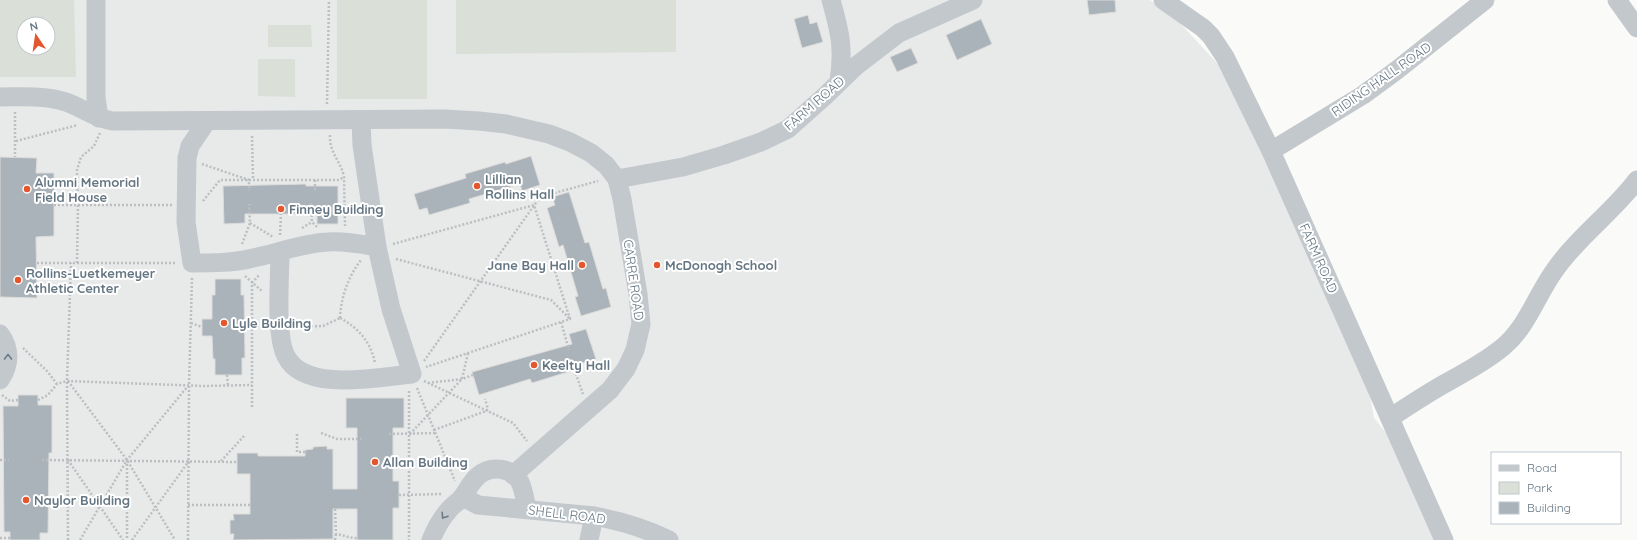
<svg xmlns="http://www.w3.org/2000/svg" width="1637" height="540" font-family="Quicksand,sans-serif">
	<rect width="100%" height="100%" fill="#fafaf8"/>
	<path fill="#e8e9e9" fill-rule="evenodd" d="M0,0H1150L1178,21L1219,65L1261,151L1367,380L1374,418L1393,441L1437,540H0ZM24,24H48V48H24Z"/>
	<g fill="#dadfd7" fill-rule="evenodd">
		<path d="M0,0H74L76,77H0ZM24,24H48V48H24Z"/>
		<rect x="337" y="0" width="90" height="99"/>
		<path d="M456,0H676V52L456,54Z"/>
		<path d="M268,25H311L312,47H268Z"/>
		<path d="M258,59H295V97L258,96Z"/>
	</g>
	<g fill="#aab3b9" stroke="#dcdcda">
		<path d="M1087,0H1115L1116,12L1089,15Z"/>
		<path d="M808,15L810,24L817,22L823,42L802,48L794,19Z"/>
		<path d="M981,19L992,44L957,60L946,35Z"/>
		<path d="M911,48L918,63L897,72L890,57Z"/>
		<path d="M531,156L540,185L522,191L520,184L469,199L470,203L429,215L427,208L419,210L414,194L466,178L465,174L505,162L506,164Z"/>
		<path d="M0,157L37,158L36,173H54V236L36,237L37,298L0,297Z"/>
		<path d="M306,184V186H338V224H317V214H245V223L224,224L223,186Z"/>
		<path d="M569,192L585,243L589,242L603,289L606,288L611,307L581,316L575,297L578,296L563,245L559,247L547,208L555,205L552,197Z"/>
		<path d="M215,279H241V295H244L245,358H242V375H215V359H213L212,336H202V319H212V295H215Z"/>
		<path d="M586,329L596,359L570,367L571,371L532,383L530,379L479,395L472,372L572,344L569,334Z"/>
		<path d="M18,395H38V405H52V453H49L48,533H40V540H10V532H4L3,406H18Z"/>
		<path d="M346,398H404V428H393V481H399V508H393V540H357V509H333V539L233,540L234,534H230V520H234L233,514H250V474H237V453H258V456H305V450L313,449V447L327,446V449H333V489H357V428H346Z"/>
	</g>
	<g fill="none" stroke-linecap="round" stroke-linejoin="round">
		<g stroke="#bbbfc2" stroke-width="2.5" stroke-dasharray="2 2" stroke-linecap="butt">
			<path d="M327,104L329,0"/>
			<path d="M15,112V157"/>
			<path d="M330,135C329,153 341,161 344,177L345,226"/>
			<path d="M252,136L253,180"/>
			<path d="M16,141L78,125"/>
			<path d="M202,164L249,180V191"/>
			<path d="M315,180V191"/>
			<path d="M203,201L220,180H339L344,177"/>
			<path d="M311,203L312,222L317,227"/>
			<path d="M54,205H172"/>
			<path d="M250,223L273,237"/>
			<path d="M302,228L312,222"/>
			<path d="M280,235L281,214"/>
			<path d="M242,244L250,223L249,204"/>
			<path d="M393,244L534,205L570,319L426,367"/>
			<path d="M396,259L551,300L570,319"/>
			<path d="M37,263H176"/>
			<path d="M77,263L78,205L77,170L81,157L94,146L100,133"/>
			<path d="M245,276L263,292"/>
			<path d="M340,318C341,297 348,277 361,260"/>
			<path d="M340,318C359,328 371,343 375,363"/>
			<path d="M561,322L569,350"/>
			<path d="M191,323L202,327"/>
			<path d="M245,327H264"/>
			<path d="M295,327L323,326L340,318"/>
			<path d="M23,348L47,371L57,384"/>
			<path d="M424,361L540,197L598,181"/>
			<path d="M573,366L583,394"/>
			<path d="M227,375L228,386"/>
			<path d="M68,381L127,460L175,540"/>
			<path d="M424,381L513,423L527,441"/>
			<path d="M428,383L462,379L473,375"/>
			<path d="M417,388L455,481"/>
			<path d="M409,391V540"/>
			<path d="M2,395L10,401L18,400"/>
			<path d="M38,400L48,395L57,384L67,381L204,386L252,385"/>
			<path d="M252,407V283L260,274"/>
			<path d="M434,430L486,411L488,409L485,399"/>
			<path d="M321,433L337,439H364"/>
			<path d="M297,434V452H305"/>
			<path d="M389,434L435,433"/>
			<path d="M410,434L462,379L468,353"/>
			<path d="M0,460H9"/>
			<path d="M42,460L237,462"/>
			<path d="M68,460L123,540"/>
			<path d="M127,460V540"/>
			<path d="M221,461L245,435"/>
			<path d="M399,495L442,494"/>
			<path d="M188,505H250"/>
			<path d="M335,509L336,534C343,535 349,538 357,538"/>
			<path d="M0,538H10"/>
			<path d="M68,540L67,381L71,263"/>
			<path d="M80,540L127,460L188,386"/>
			<path d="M132,540L189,461"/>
			<path d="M188,540L189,385L192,278"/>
			<path d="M335,540L336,534"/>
		</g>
		<g stroke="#c3c8cc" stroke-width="19">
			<path d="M96,0V98L99,118"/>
			<path d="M831,0C840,32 844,48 839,82"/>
			<path d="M1163,0L1203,28L1211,36L1225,57L1271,151L1444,540"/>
			<path d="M1617,0L1637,28"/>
			<path d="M0,97C21,97 45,95 66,102C83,108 92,117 112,121L444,119L479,121L506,124L549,134L570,142L591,153L606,165L617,179L622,199L638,294L641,324L635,350L626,369L610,390L513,475"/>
			<path d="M207,121L190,146L187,158L186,222L192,263C213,263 234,263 253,258C278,253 303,243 328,242C344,241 361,244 377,247"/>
			<path d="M1271,151L1363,95L1397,70L1485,0"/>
			<path d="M617,179L683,167L724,155L761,142L788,129L825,96L856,66L899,33L973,0"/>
			<path d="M280,252C280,277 275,335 286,356C304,393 378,377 412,374L391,309L377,247L362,145L361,120"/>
			<path d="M0,334C11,349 10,365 0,380"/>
			<path d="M1390,418C1408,406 1425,395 1444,384C1464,373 1485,362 1503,347C1529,325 1537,293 1557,267C1580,235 1613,212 1637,180"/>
			<path d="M463,497L478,505L594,516C620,521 645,528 669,540"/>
			<path d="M431,540C435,530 441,519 448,511C452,505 459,502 463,496C468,489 471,482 478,476C490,465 512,467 520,482C524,491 525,500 527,509"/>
			<path d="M589,540L594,516"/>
		</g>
	</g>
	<defs><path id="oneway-chevron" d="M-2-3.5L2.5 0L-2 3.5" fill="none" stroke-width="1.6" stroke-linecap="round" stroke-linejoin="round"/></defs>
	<g stroke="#6a7a87">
		<use href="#oneway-chevron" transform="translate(8 357) rotate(-90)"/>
		<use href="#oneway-chevron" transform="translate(444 516) rotate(123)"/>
	</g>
	<g fill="#e4572e" stroke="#fff" stroke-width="1.5">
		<circle cx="477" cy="186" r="4"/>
		<circle cx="27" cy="189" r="4"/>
		<circle cx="281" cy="209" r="4"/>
		<circle cx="582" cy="265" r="4"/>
		<circle cx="657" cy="265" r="4"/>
		<circle cx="18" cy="280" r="4"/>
		<circle cx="224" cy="323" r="4"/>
		<circle cx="534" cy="365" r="4"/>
		<circle cx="375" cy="462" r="4"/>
		<circle cx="26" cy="500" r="4"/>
	</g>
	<g text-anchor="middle" stroke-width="4" stroke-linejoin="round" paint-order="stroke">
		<g font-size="13" fill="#657683" stroke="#fff">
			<text transform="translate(1381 79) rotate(-35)" y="5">RIDING HALL ROAD</text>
			<text transform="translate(814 103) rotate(-41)" y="5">FARM ROAD</text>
			<text transform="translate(1319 258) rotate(66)" y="5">FARM ROAD</text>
			<text transform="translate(634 280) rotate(82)" y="5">CARRE ROAD</text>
			<text transform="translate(567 514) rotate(7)" y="5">SHELL ROAD</text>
		</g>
		<g font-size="13" font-weight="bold" fill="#657683" stroke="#fff" text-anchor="start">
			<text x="485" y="184">Lillian<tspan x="485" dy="15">Rollins Hall</tspan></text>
			<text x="35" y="187">Alumni Memorial<tspan x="35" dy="15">Field House</tspan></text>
			<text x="289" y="214">Finney Building</text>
			<text x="574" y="270" text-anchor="end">Jane Bay Hall</text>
			<text x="665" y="270">McDonogh School</text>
			<text x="26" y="278">Rollins-Luetkemeyer<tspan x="26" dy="15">Athletic Center</tspan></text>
			<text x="232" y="328">Lyle Building</text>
			<text x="542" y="370">Keelty Hall</text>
			<text x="383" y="467">Allan Building</text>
			<text x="34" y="505">Naylor Building</text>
		</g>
	</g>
	<rect x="1491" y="452" width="130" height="72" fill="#ffffff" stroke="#c1c8cd"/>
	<rect x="1499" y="465" width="20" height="6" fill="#c3c8cc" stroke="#c1c8cd"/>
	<text x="1527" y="472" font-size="12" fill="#657683">Road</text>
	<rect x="1499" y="482" width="20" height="12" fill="#dadfd7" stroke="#c1c8cd"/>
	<text x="1527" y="492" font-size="12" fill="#657683">Park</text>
	<rect x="1499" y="502" width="20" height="12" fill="#aab3b9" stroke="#c1c8cd"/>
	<text x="1527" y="512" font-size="12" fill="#657683">Building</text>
	<g transform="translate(36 36) rotate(347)"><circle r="19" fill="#ffffff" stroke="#c1c8cd"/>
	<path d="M0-3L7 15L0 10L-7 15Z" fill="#e4572e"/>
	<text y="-6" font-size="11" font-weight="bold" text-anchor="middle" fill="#657683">N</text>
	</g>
</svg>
